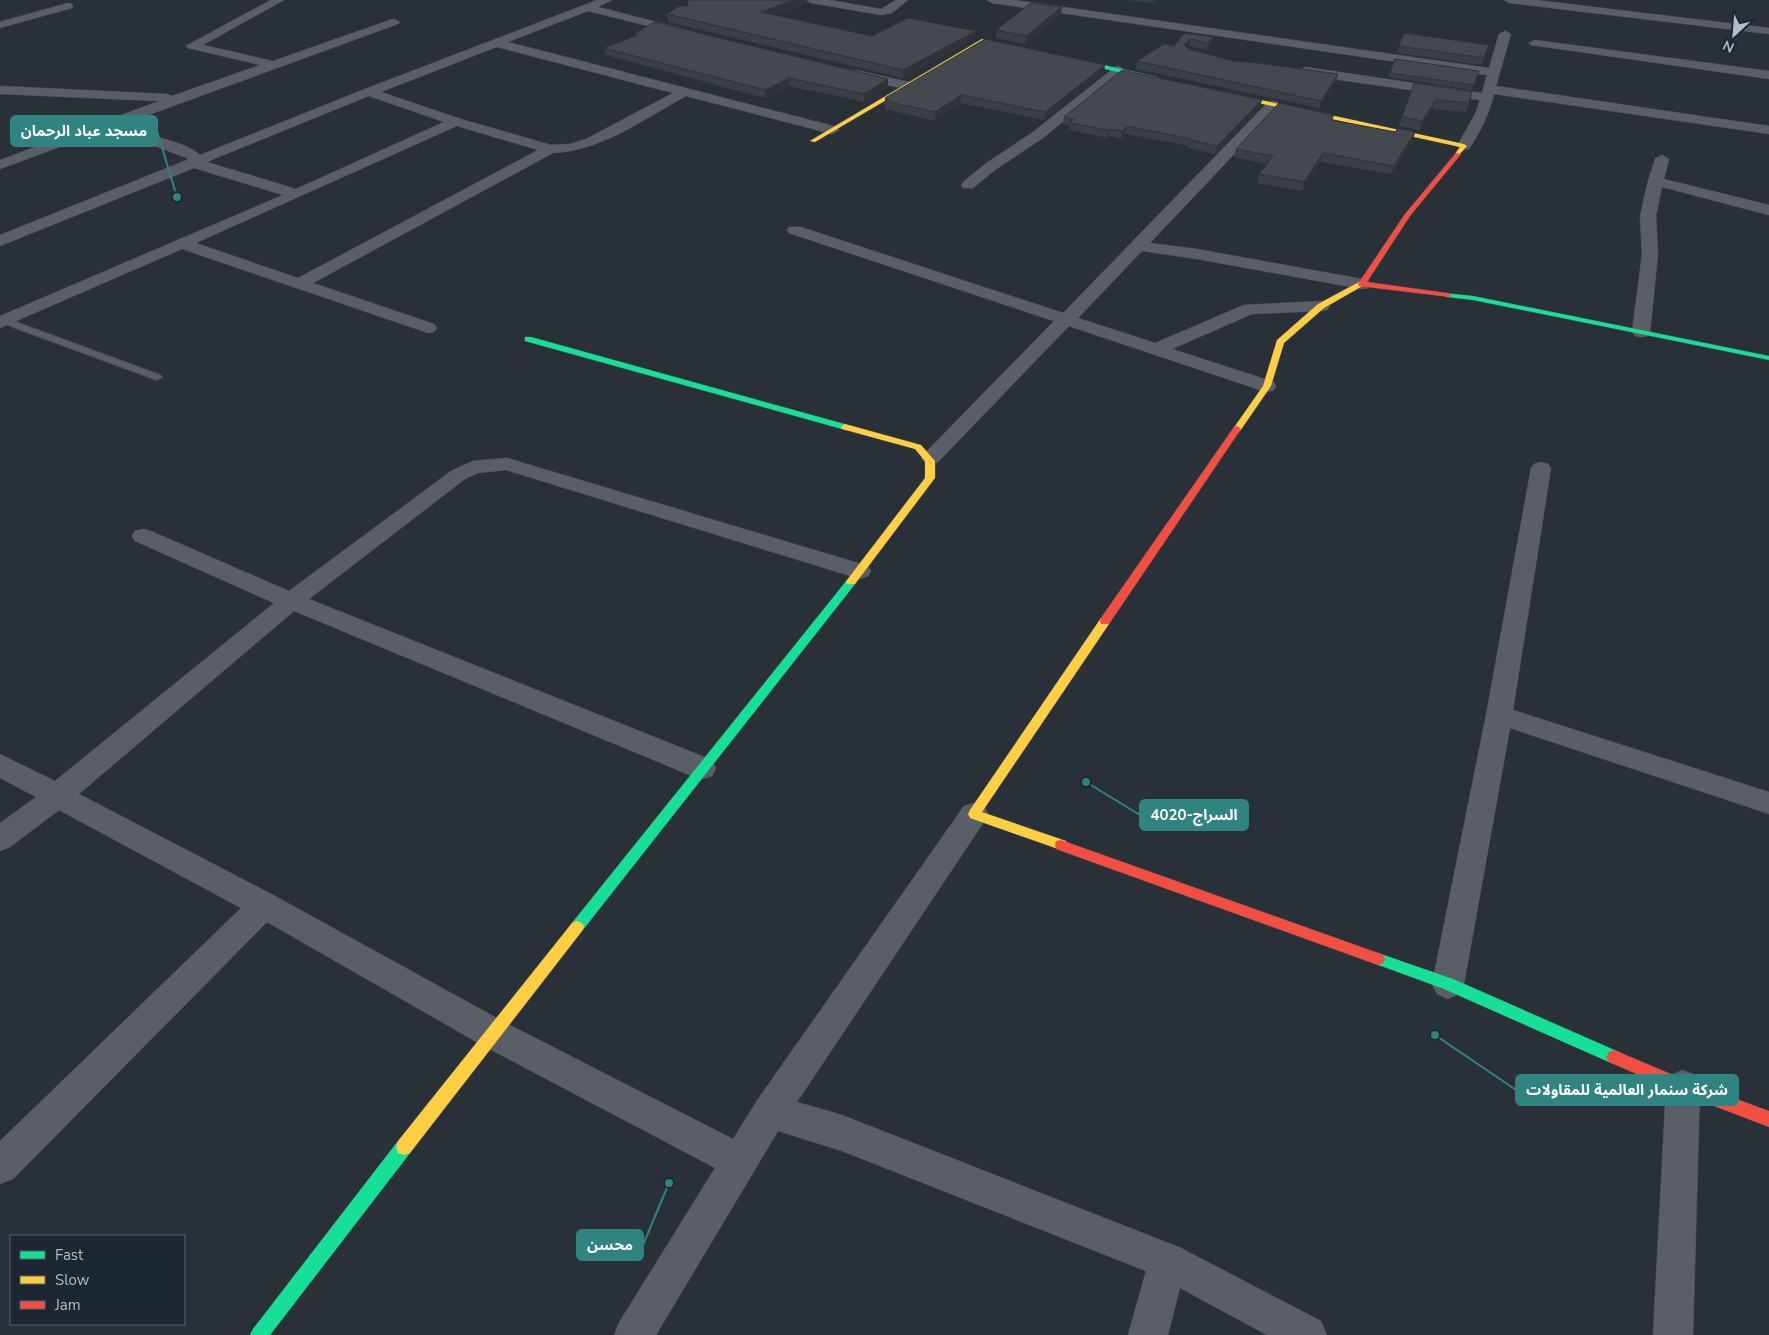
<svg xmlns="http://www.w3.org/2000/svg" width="1769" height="1335" font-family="'Nunito Sans','Noto Sans Arabic',sans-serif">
	<rect width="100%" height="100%" fill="#2a3038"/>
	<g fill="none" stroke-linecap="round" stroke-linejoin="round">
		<defs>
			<path id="lane" d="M5,318L160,375L162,377L157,380L154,379L2,323V319Z"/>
			<g id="street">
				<path d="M271,0H284L203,45L273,61L390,20L394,19L400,22L398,24L110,129C132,131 185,140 200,155L365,89L597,0H612L598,7L688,30L690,32L684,35L588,11L508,42L837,127L839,130L832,134L686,96C644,119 601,151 553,153L313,283L434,324L437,328L434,332L428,333L182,249L0,328V316L283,195L194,168L0,246V235L187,160V158L144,142L92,135L0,169V160L159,101L0,94V86L167,94L172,96L260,65L188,48L186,46ZM497,47L673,93L586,139L570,144L551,145L461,119L381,92ZM369,96L444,122L296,189L207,162ZM457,126L538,150L298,278L196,243Z"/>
				<path d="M806,0H830L881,9L896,0H908L892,13L881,15L811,3Z"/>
				<path d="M987,0H1014L1489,68L1499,34L1505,31L1511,34L1496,86L1769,126V134L1494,94C1489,114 1481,131 1469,149L1464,150L1457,146L1475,114L1480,100L1305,75L1299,71L1305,67L1482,93L1487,75L992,3Z"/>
				<path d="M1504,0H1536L1769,28V34L1509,3Z"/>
				<path d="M68,3L72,4L73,6L72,8L0,28V22Z"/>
				<path d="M1535,40L1769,71V79L1531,45L1529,43Z"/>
				<path d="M1119,66L1125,70L1123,73L1043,138L995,170L973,188H963L961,185L963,182L985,164L1033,132L1115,67Z"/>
				<path d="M856,70L909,82L911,85L905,89L852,77L850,74Z"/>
				<path d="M1273,101L1278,102L1279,105L1278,108L1150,243L1197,249L1362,279L1368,280L1370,284L1368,288L1362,289L1197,259L1142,251L1078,318L1155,343L1244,305L1321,301L1327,302L1330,306L1327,310L1321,311L1252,314L1172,349L1274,382L1276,386L1274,390L1267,392L1260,390L1069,326L938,462L931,464L924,462L921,458L924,454L1054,321L789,233L787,230L789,227H801L1063,313L1268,102Z"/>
				<path d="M1662,155L1669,159L1664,179L1769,205V215L1662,187L1656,216L1658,254L1650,332L1647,336L1641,337L1635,336L1632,332L1642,254L1640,216L1648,181L1655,159Z"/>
				<path d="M507,458L868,566L871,571L868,576L860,579L506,470L478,473L465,479L309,599L712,760L716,768L712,776L702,779L692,776L294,611L79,794L275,896L504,1022L733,1139L758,1099L964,806L974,803L984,806L988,814L984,822L797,1102L842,1115L1181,1248L1321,1321L1327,1335H1267L1180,1288L1168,1335H1128L1146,1271L842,1151L778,1131L656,1335H614L620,1321L715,1168L480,1044L267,922L13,1179L0,1184V1141L241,908L59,810L10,847L0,851V823L36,797L0,778V754L55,781L274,603L135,541L132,536L135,531L143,529L151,531L289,591L451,471L473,461Z"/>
				<path d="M1541,462L1548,464L1551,468L1513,710L1769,792V814L1510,728L1464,984L1459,994L1448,999L1437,994L1432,984L1486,715L1531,468L1534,464Z"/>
				<path d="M1683,1070L1695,1075L1700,1087L1693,1335H1653L1666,1087L1671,1075Z"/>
			</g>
			<g id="fast">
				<path d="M1068,57L1157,77L1160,79L1157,81L1066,60Z"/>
				<path d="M1444,293L1473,296L1769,356V360L1473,300L1447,297L1443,295Z"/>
				<path d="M525,337H531L848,425L849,427L845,430L842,429L525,341Z"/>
				<path d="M851,579L855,580L856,582L855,584L582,931L577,933L572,931L570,927L572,923L847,580Z"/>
				<path d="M1378,953L1453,979L1619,1052L1622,1057L1619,1062L1614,1064L1609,1062L1444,989L1373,963L1371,959L1373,955Z"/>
				<path d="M404,1139L410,1141L412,1147L410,1153L270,1335H250L253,1329L398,1141Z"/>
			</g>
			<g id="slow">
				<path d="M982,39L1021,48L1018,50L983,43L815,142L810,141Z"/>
				<path d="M1224,92L1464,144L1467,146L1458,156L1455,154L1460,147L1222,95Z"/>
				<path d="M1359,282L1366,284L1324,308L1284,343L1271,386L1240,431H1234L1233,429L1263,386L1277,340L1318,304Z"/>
				<path d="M845,424L921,445L935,461V478L855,584H847L846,582L847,580L925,478V461L915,449L842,429L841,427Z"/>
				<path d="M1105,617L1110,621L1109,624L982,812L1066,841L1067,845L1066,849L1061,850L970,818L968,814L970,810L1101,618Z"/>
				<path d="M577,921L582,923L584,927L582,931L410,1153L404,1155L398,1153L396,1147L398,1141L572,923Z"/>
			</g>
			<g id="jam">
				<path d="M1456,153L1461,154L1410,216L1367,282L1447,293L1451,295L1450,297L1359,286L1358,284L1405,214Z"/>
				<path d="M1237,426L1241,429L1109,624H1101L1100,621L1101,618L1234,427Z"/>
				<path d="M1061,840L1378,953L1383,955L1385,959L1383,963L1378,965L1056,849L1055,845L1056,841Z"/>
				<path d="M1614,1050L1685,1080L1769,1111V1127L1683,1094L1609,1062L1606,1057L1609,1052Z"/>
			</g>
		</defs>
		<use href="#lane" stroke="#484c53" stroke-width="2"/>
		<use href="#street" stroke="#484c53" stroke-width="1"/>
		<use href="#fast" stroke="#484c53" stroke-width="1"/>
		<use href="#slow" stroke="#484c53" stroke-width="1"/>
		<use href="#jam" stroke="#484c53" stroke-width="1"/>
		<use href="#lane" fill="#5a5e66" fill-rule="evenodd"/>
		<use href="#street" fill="#5a5e66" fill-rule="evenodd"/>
		<use href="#fast" fill="#16e098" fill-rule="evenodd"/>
		<use href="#slow" fill="#ffcf43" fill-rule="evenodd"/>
		<use href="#jam" fill="#f24e42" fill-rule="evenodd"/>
	</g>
	<g fill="#3a3f45">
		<path d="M690,0H807V3L774,15L872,36L976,31L975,38L903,78L668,22L667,14L688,6L687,2Z"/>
		<path d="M1127,0H1155L1152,3Z"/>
		<path d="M1061,15L1025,44L996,38V30Z"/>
		<path d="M1184,33L1213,37L1211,44L1207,50L1190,46L1188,48L1233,61L1336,81L1319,108L1136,69L1137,61L1174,46Z"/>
		<path d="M634,34L888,79V87L864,102L789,86L765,98L606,55L604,48L635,37Z"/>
		<path d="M1489,45L1481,65L1397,53L1399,46Z"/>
		<path d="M1395,59L1479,71L1472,90L1388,77Z"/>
		<path d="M1104,73L1044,120L960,103L935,121L885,109V98Z"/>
		<path d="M1414,83L1469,103L1466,112L1433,109L1419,130L1399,126Z"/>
		<path d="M1260,107L1215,154L1188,148L1189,146L1126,134L1121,139L1109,136L1107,138L1069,130L1070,126L1063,124L1064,117Z"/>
		<path d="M1334,115L1332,120L1413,141L1391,174L1321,162L1302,191L1257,183L1259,174L1267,164L1234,157L1236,149Z"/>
	</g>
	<g fill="#303338">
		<path d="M794,0H807V3L762,20L761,12Z"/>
		<path d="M1062,7L1061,15L1025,44L1026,36Z"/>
		<path d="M976,31L975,38L903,78V70Z"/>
		<path d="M1213,37L1211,44L1207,50L1208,43Z"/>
		<path d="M1191,39L1190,46L1183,52L1184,45Z"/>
		<path d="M1105,65L1104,73L1044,120L1045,112Z"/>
		<path d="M1338,74L1336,81L1319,108L1321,101Z"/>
		<path d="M789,78V86L765,98V90Z"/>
		<path d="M888,79V87L864,102V94Z"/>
		<path d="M961,95L960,103L935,121V112Z"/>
		<path d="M1262,100L1260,107L1215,154L1217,146Z"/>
		<path d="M1436,100L1433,109L1419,130L1422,121Z"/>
		<path d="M1127,126L1126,134L1121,139L1122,131Z"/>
		<path d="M1110,129L1109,136L1107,138L1108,130Z"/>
		<path d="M1415,132L1413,141L1391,174L1394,166Z"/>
		<path d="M1323,153L1321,162L1302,191L1304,182Z"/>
	</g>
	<g fill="#444950" stroke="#303338">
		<path d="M690,0H794L761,12L872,36L908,18L976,31L903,70L667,14L679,6H688L687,2Z"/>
		<path d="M1031,3L1062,7L1026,36L996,30Z"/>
		<path d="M654,22L888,79L864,94L789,78L765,90L604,48L638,35L634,34Z"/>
		<path d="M1184,33L1213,37L1208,43L1191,39L1184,45L1188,49L1233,61L1258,63L1338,74L1321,101L1137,61L1164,44L1174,46Z"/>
		<path d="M1404,33L1489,45L1484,58L1399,46Z"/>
		<path d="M985,39L1105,65L1045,112L961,95L935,112L885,101L889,99L885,98Z"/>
		<path d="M1395,59L1479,71L1474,85L1390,73Z"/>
		<path d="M1122,70L1262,100L1217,146L1190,140L1191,139L1127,126L1122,131L1110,129L1108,130L1070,123L1074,119L1064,117Z"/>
		<path d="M1414,83L1472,92L1469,103L1436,100L1422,121L1402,117Z"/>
		<path d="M1279,103L1334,115L1331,120L1396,132L1397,128L1415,132L1394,166L1323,153L1304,182L1259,174L1273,156L1236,149Z"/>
	</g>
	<path fill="none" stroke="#308480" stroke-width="2" d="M177 197L157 131M1086 782L1140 815M1435 1035L1516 1090M669 1183L643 1245"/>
	<g fill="#308480" stroke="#1d2633" stroke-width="2">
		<circle cx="177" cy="197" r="5"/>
		<circle cx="1086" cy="782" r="5"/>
		<circle cx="1435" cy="1035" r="5"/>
		<circle cx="669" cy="1183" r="5"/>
	</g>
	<g fill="#308480" stroke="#308480" stroke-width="2">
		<rect x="11" y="116" width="146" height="30" rx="5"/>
		<rect x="1140" y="800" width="108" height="30" rx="5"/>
		<rect x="1516" y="1075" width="222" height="30" rx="5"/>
		<rect x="577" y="1230" width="66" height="30" rx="5"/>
	</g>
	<g font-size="15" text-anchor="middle" font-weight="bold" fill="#fff">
		<text x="84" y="136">مسجد عباد الرحمان</text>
		<text x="1194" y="820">السراج-4020</text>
		<text x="1627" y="1095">شركة سنمار العالمية للمقاولات</text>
		<text x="610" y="1250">محسن</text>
	</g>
	<rect x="10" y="1235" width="175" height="90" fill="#1d2633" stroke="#59626f"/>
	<rect x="20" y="1251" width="25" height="8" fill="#16e098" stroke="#59626f"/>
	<text x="55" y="1260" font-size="15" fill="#b4bcc9">Fast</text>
	<rect x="20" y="1276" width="25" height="8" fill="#ffcf43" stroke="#59626f"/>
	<text x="55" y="1285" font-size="15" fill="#b4bcc9">Slow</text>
	<rect x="20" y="1301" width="25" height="8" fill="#f24e42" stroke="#59626f"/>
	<text x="55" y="1310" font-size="15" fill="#b4bcc9">Jam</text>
	<g transform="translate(1734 35) rotate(206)" stroke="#1d2633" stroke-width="4" paint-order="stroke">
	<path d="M0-4L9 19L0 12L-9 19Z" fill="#b4bcc9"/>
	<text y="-8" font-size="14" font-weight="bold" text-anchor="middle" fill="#b4bcc9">N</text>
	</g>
</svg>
